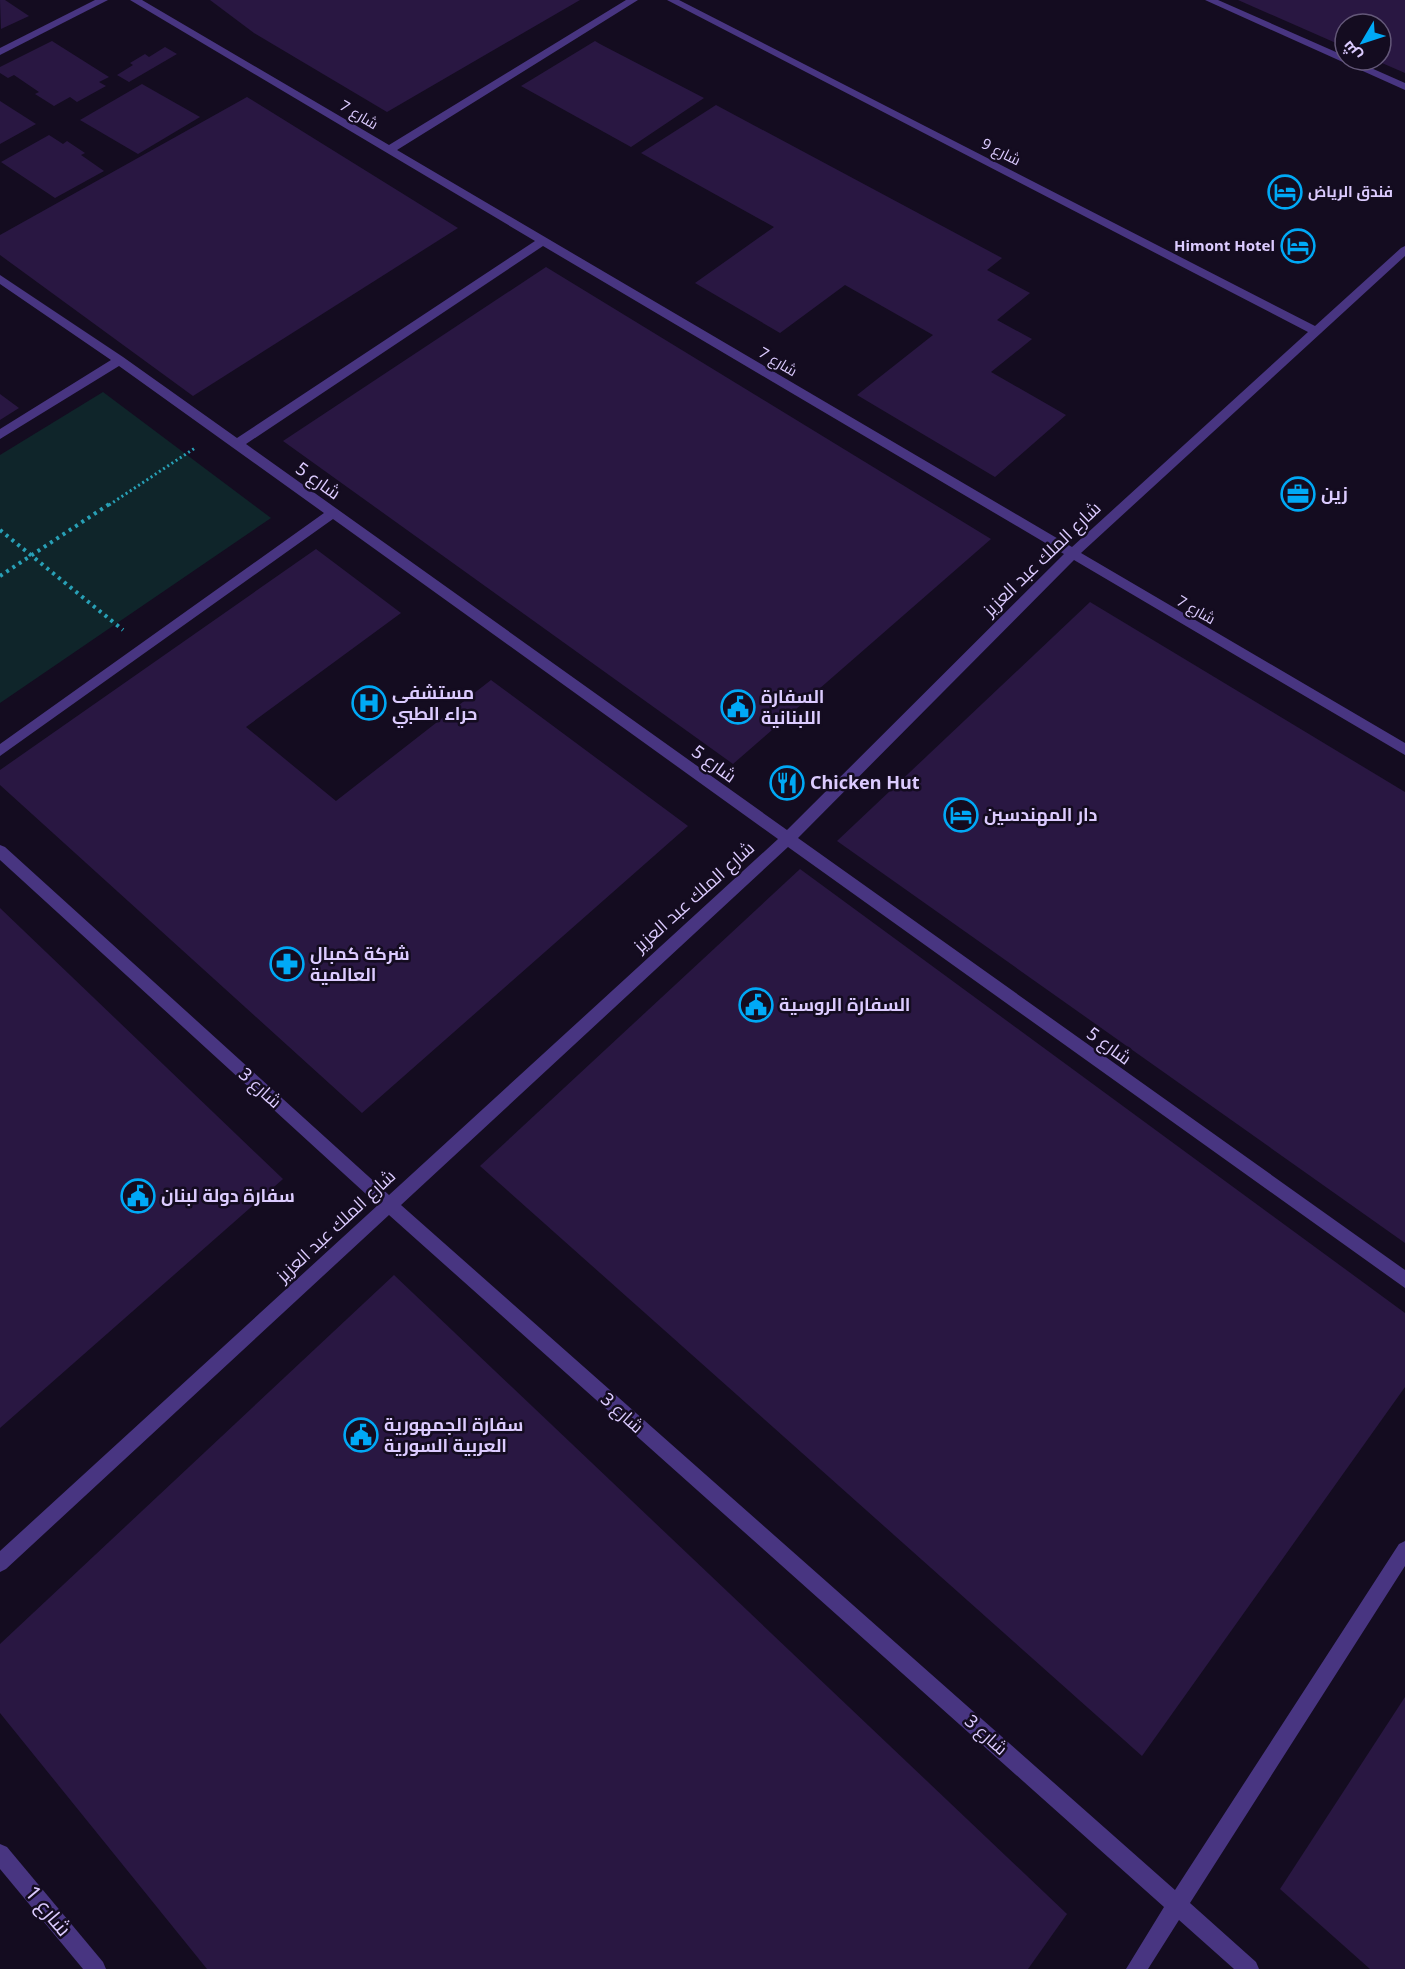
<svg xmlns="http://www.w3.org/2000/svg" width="1405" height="1969" font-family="'Noto Sans',Cairo,sans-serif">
	<rect width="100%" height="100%" fill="#140c20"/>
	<path fill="#0f252a" d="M103,392L271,518L0,703V455Z"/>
	<g fill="#291742">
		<path d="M0,0H5L29,16L1,29Z"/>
		<path d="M210,0H580L387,112L254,33Z"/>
		<path d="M1238,0H1405V73L1375,60H1381V24H1345V47Z"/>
		<path d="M52,41L109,77L99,82L106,86L77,102L70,97L54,106L35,94L39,92L14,75L8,78L0,73V67Z"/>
		<path d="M595,41L600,44L704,98L631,147L521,86Z"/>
		<path d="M165,47L177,54L129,82L117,75L133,65L130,63L145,54L149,57Z"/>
		<path d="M142,84L200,117L138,154L80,120Z"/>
		<path d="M247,97L458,228L193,396L0,255V235Z"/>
		<path d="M0,101L36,124L0,144Z"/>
		<path d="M716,105L1002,258L987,270L1030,293L997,320L1032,339L991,372L1066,415L995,477L857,395L933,335L845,285L780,333L695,283L774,227L641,153Z"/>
		<path d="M49,135L63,144L67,141L85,153L81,155L104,171L55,198L1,162Z"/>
		<path d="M546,267L991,539L733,764L283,441Z"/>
		<path d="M0,394L19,408L0,420Z"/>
		<path d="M316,549L401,613L246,727L336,801L491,680L688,826L362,1113L0,785V770Z"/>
		<path d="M1090,602L1405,792V1243L837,841Z"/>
		<path d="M800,869L1405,1313V1387L1142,1756L480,1166Z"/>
		<path d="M0,908L283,1179L0,1428Z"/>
		<path d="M394,1275L1067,1914L1028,1969H207L0,1713V1644Z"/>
		<path d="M1405,1697V1969H1370L1280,1889Z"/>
	</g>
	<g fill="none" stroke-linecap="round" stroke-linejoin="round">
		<path stroke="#28a0b6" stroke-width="3" stroke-dasharray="2 3" stroke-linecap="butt" d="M109,505L195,448"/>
		<g stroke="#28a0b6" stroke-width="4" stroke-dasharray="3 4.5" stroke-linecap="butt">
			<path d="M0,530L123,630"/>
			<path d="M0,576L111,503"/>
		</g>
		<g fill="#483581" fill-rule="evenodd">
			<path d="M95,0H108L0,55V48Z"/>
			<path d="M130,0H142L389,145L626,0H638L397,150L1072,547L1308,332L667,0H679L1315,326L1401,248L1405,246V256L1081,553L1405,743V755L1074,560L798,838L1405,1270V1288L788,847L401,1205L1175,1890L1399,1544L1405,1541V1566L1190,1903L1256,1962L1259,1969H1234L1179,1920L1148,1969H1126L1164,1907L389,1215L6,1569L0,1572V1551L378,1205L0,860V845L5,847L389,1195L778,839L333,519L0,756V744L324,513L119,366L0,439V429L111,360L0,284V275L123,357L237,438L535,241ZM543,246L1064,554L787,830L246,444Z"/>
			<path d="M1205,0H1218L1345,56V60H1353L1405,83V90Z"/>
			<path d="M0,1844L7,1847L103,1962L106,1969H83L0,1869Z"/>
		</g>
	</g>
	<defs>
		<symbol id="hotel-ring" viewBox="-11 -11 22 22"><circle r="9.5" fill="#140c20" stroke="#00a9f6" stroke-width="1.5"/><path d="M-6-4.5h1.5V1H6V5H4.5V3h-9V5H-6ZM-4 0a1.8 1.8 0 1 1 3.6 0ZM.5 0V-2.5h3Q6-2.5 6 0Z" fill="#00a9f6"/></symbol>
		<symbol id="office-ring" viewBox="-11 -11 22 22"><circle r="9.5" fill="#140c20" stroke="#00a9f6" stroke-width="1.5"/><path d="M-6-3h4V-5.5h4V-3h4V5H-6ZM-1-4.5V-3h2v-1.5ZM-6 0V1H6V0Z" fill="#00a9f6"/></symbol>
		<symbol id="hospital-ring" viewBox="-11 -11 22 22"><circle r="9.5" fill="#140c20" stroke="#00a9f6" stroke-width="1.5"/><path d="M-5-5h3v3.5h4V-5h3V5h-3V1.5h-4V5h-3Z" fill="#00a9f6"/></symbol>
		<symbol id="civic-ring" viewBox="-11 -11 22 22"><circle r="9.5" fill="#140c20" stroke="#00a9f6" stroke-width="1.5"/><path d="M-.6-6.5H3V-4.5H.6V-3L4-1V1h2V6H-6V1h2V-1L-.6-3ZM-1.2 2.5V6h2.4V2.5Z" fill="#00a9f6"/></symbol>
		<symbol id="restaurant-ring" viewBox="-11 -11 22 22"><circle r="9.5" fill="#140c20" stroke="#00a9f6" stroke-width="1.5"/><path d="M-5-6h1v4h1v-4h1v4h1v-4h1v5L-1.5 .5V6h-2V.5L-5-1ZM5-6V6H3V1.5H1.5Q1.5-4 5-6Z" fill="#00a9f6"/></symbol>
		<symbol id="pharmacy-ring" viewBox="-11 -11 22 22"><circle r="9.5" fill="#140c20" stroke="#00a9f6" stroke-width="1.5"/><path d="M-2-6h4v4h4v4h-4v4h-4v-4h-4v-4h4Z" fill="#00a9f6"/></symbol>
	</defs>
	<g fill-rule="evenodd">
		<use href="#hotel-ring" x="1266" y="173" width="38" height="38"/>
		<use href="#hotel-ring" x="1279" y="227" width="38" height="38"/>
		<use href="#office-ring" x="1279" y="475" width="38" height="38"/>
		<use href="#hospital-ring" x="350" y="684" width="38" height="38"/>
		<use href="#civic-ring" x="719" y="688" width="38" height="38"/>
		<use href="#restaurant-ring" x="768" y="764" width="38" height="38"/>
		<use href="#hotel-ring" x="942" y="796" width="38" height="38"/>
		<use href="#pharmacy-ring" x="268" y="945" width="38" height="38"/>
		<use href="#civic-ring" x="737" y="986" width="38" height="38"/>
		<use href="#civic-ring" x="119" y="1177" width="38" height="38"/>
		<use href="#civic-ring" x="342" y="1416" width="38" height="38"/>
	</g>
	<g text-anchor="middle" stroke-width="5" stroke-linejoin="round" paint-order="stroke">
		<g font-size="15" fill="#dccbff" stroke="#140c20">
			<text transform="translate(359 115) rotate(31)" y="5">شارع 7</text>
			<text transform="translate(1001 152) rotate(27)" y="5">شارع 9</text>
			<text transform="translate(778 362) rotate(31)" y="5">شارع 7</text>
			<text transform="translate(1196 610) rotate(30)" y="5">شارع 7</text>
		</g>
		<g font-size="15" font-weight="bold" fill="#dccbff" stroke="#140c20" text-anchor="start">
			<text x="1308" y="197">فندق الرياض</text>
			<text x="1275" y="251" text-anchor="end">Himont Hotel</text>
		</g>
		<g font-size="18" fill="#dccbff" stroke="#140c20">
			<text transform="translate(318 481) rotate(35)" y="6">شارع 5</text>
			<text transform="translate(1042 559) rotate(-44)" y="6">شارع الملك عبد العزيز</text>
			<text transform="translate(714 764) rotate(36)" y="6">شارع 5</text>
			<text transform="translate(694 897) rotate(-42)" y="6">شارع الملك عبد العزيز</text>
			<text transform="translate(1109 1046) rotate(36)" y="6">شارع 5</text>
			<text transform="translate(260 1088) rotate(42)" y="6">شارع 3</text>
			<text transform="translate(336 1226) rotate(-43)" y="6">شارع الملك عبد العزيز</text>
			<text transform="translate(622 1413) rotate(42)" y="6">شارع 3</text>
			<text transform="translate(986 1735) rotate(42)" y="6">شارع 3</text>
		</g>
		<g font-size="18" font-weight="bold" fill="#dccbff" stroke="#140c20" text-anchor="start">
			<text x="1321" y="500">زين</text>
			<text x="392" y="699">مستشفى<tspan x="392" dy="21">حراء الطبي</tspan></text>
			<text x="761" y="703">السفارة<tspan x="761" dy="21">اللبنانية</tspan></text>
			<text x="810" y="789">Chicken Hut</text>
			<text x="984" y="821">دار المهندسين</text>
			<text x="310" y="960">شركة كمبال<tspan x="310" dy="21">العالمية</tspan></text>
			<text x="779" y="1011">السفارة الروسية</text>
			<text x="161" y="1202">سفارة دولة لبنان</text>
			<text x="384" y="1431">سفارة الجمهورية<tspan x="384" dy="21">العربية السورية</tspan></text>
		</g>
		<g font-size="21" fill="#dccbff" stroke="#140c20">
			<text transform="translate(48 1911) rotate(50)" y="7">شارع 1</text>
		</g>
	</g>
	<g transform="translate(1363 42) rotate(231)"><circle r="28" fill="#140c20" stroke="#645879" stroke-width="1.5"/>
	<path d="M0-4.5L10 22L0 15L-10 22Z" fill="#00a9f6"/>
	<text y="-9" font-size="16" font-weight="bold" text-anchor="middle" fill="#dccbff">ش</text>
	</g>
</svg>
